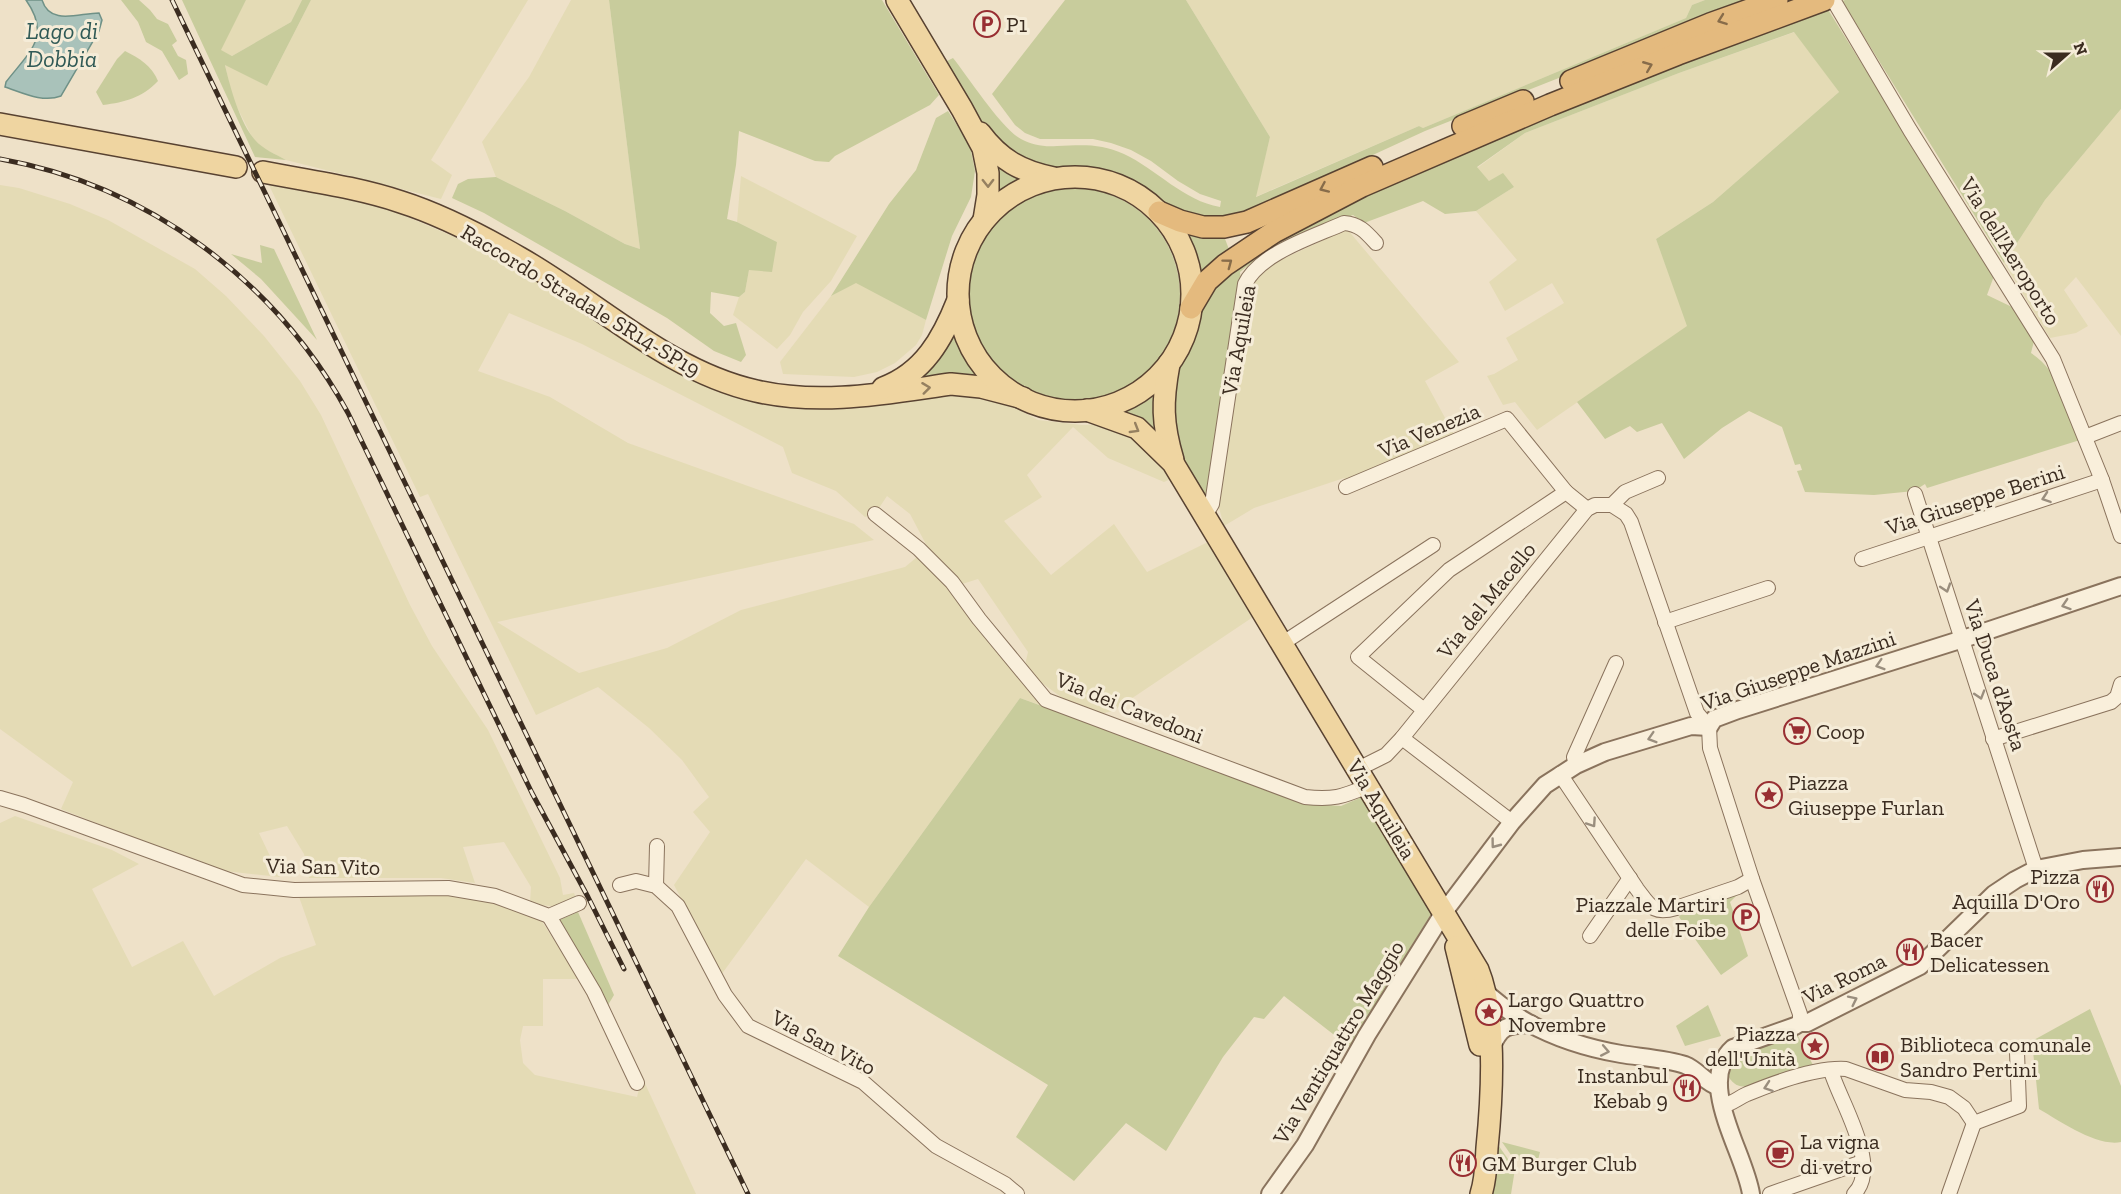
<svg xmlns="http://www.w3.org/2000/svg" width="2121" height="1194" font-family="'Zilla Slab',serif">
	<rect width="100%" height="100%" fill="#eee1c8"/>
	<g fill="#e4dbb5">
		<path d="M246,0H302L291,22L232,56L220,50Z"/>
		<path d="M311,0H528L431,160L452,175L441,199L286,160L266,150L253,139L232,97L225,64L267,86Z"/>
		<path d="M571,0H609L640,249L625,244L565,211L496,177L482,142L529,77Z"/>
		<path d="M1186,0H1705L1692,5L1686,18L1423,128L1419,126L1255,197L1270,137Z"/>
		<path d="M1795,32L1839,92L1713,202L1656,239L1688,326L1537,430L1515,402L1503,405L1487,376L1494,374L1518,360L1506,338L1564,303L1552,283L1505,311L1489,282L1517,260L1476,211L1514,187L1489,181L1477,168L1525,133L1679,73Z"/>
		<path d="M2121,109V336L2076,277L2064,290L2088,326L2076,333L2050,338L2004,263L2045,200Z"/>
		<path d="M741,176L857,236L831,281L803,312L790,335L777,349L733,315L739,297L745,292L749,270L777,242L737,222Z"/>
		<path d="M266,179L342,195L396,212L471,244L529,274L635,347L721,392L777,407L841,409L960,391L1008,404L1038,420L1082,425L1109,424L1136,434L1173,478L1164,482L1108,458L1073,427L1027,475L1042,497L1004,521L1051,575L1114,524L1147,572L1212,540L1253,617L1113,711L1100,714L1065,700L1038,680L1025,665L1028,652L978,579L959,585L929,550L910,514L887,496L875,514L865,517L836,491L792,473L783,447L582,344L509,313L478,371L550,397L628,443L854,524L874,540L497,622L579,673L667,648L741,610L905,567L917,557L948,585L1046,707L1020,698L869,907L806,859L721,975L674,885L710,832L693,812L709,797L682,760L649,728L598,687L536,715L428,494L420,497Z"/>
		<path d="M0,185L19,188L70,204L108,220L195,269L226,296L264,336L300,381L321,415L410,605L432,646L488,730L560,878L563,895L574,893L576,898L556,907L530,903L531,887L504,842L463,847L475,883L441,878H309L304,854L287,826L259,833L280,877L216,870L61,809L73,782L0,729Z"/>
		<path d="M1347,229L1459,362L1425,381L1456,438L1390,466L1388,462L1378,465L1379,470L1347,483L1344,478L1254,508L1224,526L1219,508L1252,285L1268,266Z"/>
		<path d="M856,282L926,320L922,335L916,345L895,363L877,372L854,377L783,374L780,362L831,296Z"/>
		<path d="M15,816L112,850L139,864L92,889L132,967L183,941L214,996L280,958L316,945L298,894L442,893L502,902L541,920L579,979H543V1026H523L520,1040L523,1063L535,1075L637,1097L642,1077L696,1194H0V823Z"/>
	</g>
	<g fill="#c8cc9c">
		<path d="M121,0H139L150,10L157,19L168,24L177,41L172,45L178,56L186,60L188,74L179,80L162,51L146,42L138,22Z"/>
		<path d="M182,0H246L221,50L232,56L291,22L302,0H311L267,86L225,65C230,87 240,123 255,140C263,149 275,154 286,160L255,157Z"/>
		<path d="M609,0H882L939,95L930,105L835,156L829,162L815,161L739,131L736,165L727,219L737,222L777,242L772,272L749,270L745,292L739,297L711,292L710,313L724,326L736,323L746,355L741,362L714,351L667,318L484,213L452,198L458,184L468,179L496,177L565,211L625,244L640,249Z"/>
		<path d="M1065,0H1186L1270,137L1256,197L1419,126L1423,128L1686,18L1692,5L1705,0H1756L1425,131L1238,217L1201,218L1168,206L1134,183L1097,169L1040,167L1016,160L980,123L947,61L953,58C969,78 1001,128 1021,139C1032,145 1044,147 1057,146C1081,145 1101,143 1124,154C1156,169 1184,201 1220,207L1221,201L1200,194L1178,181L1151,161L1131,150L1111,143L1093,139H1040L1025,133L1015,125L992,94Z"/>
		<path d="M1845,0H2121V109L2045,200L2004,263L1842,1Z"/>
		<path d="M1827,8L1994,276L1987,295L2012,307L2034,341L2031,353C2060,371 2068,410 2080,440L1927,488L1925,484L1914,491L1874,495L1805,492L1797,471L1802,470L1800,464L1795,465L1782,427L1749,411L1722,428L1684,459L1662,423L1637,432L1630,426L1605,439L1577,402L1687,326L1656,239L1713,202L1839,92L1794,32L1679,73L1525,133L1477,167L1489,181L1503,173L1514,187L1476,211L1445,214L1423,201L1364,223L1353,215C1314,231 1272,245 1240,272L1241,280L1209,494L1205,498L1188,470L1170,432L1179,367L1196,330L1205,296L1228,268L1333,211L1593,96Z"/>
		<path d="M125,51C139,58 152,66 158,81C142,98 125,102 103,105L96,92L117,59Z"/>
		<path d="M948,111L970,146L975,171L971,197L952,236L926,320L856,283L831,296L889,204L916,170L936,118Z"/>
		<path d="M995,158L1030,180L1008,191L996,200Z"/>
		<circle cx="1073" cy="295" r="107"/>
		<path d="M1173,226L1222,231L1230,252L1196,283L1188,255Z"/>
		<path d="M260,245L274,249L317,340L261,279L231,254L262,263Z"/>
		<path d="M955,327L965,356L980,378L914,384Z"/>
		<path d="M1155,387L1157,389L1156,433L1116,410Z"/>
		<path d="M1020,698L1311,804L1341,806L1364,796L1433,911L1397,969L1351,1048L1284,996L1264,1019L1254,1017L1223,1057L1166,1151L1126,1123L1074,1181L1016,1137L1048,1085L838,956L869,907Z"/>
		<path d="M1733,892H1736L1737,895L1730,902L1748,956L1721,975L1679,917L1685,909L1729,897L1734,896Z"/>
		<path d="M578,912L614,995L608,1005L588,975L559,920Z"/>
		<path d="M1708,1005L1721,1036L1685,1046L1676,1026Z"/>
		<path d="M2090,1009L2121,1086V1142C2097,1147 2060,1121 2039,1109L2032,1041Z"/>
		<path d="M1797,1034L1813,1065L1748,1086C1737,1088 1732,1083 1727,1074L1733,1055Z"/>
		<path d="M1496,1142L1515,1169L1511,1194H1487Z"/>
		<path d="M1502,1142L1540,1152L1537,1164L1517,1159L1516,1162Z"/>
	</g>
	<path fill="#a9c2ba" stroke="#6f9187" stroke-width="1.5" d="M26,0H42C50,26 79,13 99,13L102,20L99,31L61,96C43,103 23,93 5,87L6,82C29,52 52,37 26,0Z"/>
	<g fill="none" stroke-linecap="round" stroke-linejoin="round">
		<defs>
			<g id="minor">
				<path d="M1835,3L1910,130L2053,359L2102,480L2121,536"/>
				<path d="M2085,437L2121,423"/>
				<path d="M1346,487L1507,419L1566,492"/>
				<path d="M1915,494L2036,869"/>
				<path d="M1612,505L1626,514L1631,522L1697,713L1709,727L1710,748L1752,879L1800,1014V1023"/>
				<path d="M875,514L919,549L952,582L979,619L1046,700L1305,797C1333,800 1342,797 1368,786"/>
				<path d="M1206,514L1212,504L1245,284C1260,253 1313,237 1344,223C1359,224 1366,232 1376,243"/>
				<path d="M1862,559L2102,480"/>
				<path d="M1665,622L1768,588"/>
				<path d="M1283,643L1433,545"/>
				<path d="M1424,710L1358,657L1449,570L1566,492L1587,509"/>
				<path d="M1402,738L1512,822"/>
				<path d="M1993,739L2111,702L2117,697L2121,684"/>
				<path d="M1576,765L1574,757L1616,663"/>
				<path d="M1358,769L1386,755L1402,738L1587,509L1595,505H1612L1625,492L1658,478"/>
				<path d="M1560,774L1637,889C1650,906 1653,915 1676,908L1738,887L1752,879"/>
				<path d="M0,798L24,805L243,885L294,890L448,888L495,896L549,916L579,903"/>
				<path d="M620,885L636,881L656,886L678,906L725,995L748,1026L863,1082L936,1146L1005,1184L1017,1194"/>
				<path d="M656,886L657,846"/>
				<path d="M549,916L594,992L637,1083"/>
				<path d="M1590,936L1630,878"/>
				<path d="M1831,1071C1840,1102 1882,1166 1854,1194"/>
				<path d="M1722,1106C1732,1104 1738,1098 1747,1094C1776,1082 1816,1067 1846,1069L1905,1090L1931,1092L1949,1097L1964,1108L1974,1123L2019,1106L2017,1052"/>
				<path d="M1770,1194L1862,1162"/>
				<path d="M1949,1194L1974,1123"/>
			</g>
			<g id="tertiary">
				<path d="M1481,988C1519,1025 1569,1045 1621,1054C1639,1057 1668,1059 1685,1065C1698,1070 1705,1083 1719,1087"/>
				<path d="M1491,1048C1501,1025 1507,1025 1531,1024"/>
				<path d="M1270,1194L1305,1145L1367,1035L1444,912L1512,822L1545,785L1576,765L1605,752L1691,726L1709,727L1714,719L1738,710L1963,639L2121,586"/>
				<path d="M1751,1194C1745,1153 1695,1082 1733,1048L1795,1026L1800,1023H1807L1920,966L1994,894L2015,880L2036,869L2083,860L2121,857"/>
			</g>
			<g id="primary">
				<path d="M897,0L962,109L983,148L988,173V195L984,220"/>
				<path d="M0,124L236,167"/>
				<path d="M980,133C1000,160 1022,172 1054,178"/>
				<path d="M263,172C309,181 356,187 401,202C442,215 482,236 520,258C598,302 667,371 756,391C821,406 887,393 951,384L981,387L1023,398"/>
				<circle cx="1075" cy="294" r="117"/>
				<path d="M1169,364C1162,402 1162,423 1173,460"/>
				<path d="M883,388C924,373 943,338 958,300"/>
				<path d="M1087,410L1137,428L1173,463L1478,970C1497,1017 1492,1098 1487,1148C1486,1164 1486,1179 1481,1194"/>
				<path d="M1456,947L1480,1045"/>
			</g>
			<g id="trunk">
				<path d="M1571,81L1710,24L1777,0"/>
				<path d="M1463,126L1523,101"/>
				<path d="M1159,212L1180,221L1203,227H1224L1247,222L1372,167"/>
				<path d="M1191,308L1207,281L1225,265L1274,232L1362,186L1550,105L1678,54L1824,0"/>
			</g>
		</defs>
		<use href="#minor" stroke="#8a735d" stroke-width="16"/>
		<use href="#tertiary" stroke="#8a735d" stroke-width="20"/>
		<use href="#primary" stroke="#584231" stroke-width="24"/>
		<use href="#trunk" stroke="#584231" stroke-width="24"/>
		<use href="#minor" stroke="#f9efdb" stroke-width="14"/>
		<use href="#tertiary" stroke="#f9efdb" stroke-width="16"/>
		<use href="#primary" stroke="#efd5a1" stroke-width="21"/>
		<use href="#trunk" stroke="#e4ba7e" stroke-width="21"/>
		<defs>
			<g id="rail">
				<path d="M172,0L748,1194"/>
				<path d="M0,159C148,185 276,281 348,413L532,793L588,897L624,969"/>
			</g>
		</defs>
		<use href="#rail" stroke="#3b2c20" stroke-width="5"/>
		<use href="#rail" stroke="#f5ecd8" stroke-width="3" stroke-dasharray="9" stroke-linecap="butt"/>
	</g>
	<defs><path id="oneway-chevron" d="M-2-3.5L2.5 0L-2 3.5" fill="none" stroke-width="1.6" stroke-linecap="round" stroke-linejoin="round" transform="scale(1.5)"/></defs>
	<g stroke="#876c4a">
		<use href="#oneway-chevron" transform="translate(1722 20) rotate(160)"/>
		<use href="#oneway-chevron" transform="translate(1648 66) rotate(-22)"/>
		<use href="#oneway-chevron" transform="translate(1324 188) rotate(156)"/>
		<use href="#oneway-chevron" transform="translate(1228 263) rotate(-37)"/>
	</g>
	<g stroke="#958060">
		<use href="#oneway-chevron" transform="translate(988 183) rotate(89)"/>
		<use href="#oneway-chevron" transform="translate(926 388) rotate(-7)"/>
		<use href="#oneway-chevron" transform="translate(1135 429) rotate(31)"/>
	</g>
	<g stroke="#9a8e7e">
		<use href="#oneway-chevron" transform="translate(2046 498) rotate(161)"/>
		<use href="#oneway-chevron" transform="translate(1946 588) rotate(72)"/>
		<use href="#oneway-chevron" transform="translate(2066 605) rotate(162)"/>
		<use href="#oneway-chevron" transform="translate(1880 665) rotate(163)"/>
		<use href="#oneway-chevron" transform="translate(1980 695) rotate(73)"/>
		<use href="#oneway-chevron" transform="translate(1652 738) rotate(163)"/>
		<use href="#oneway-chevron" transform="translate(1592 823) rotate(56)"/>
		<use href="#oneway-chevron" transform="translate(1495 844) rotate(127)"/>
		<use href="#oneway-chevron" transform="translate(1853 1000) rotate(-26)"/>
		<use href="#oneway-chevron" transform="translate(1605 1051) rotate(11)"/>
		<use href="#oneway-chevron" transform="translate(1768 1087) rotate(161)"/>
	</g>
	<defs>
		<symbol id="parking-ring" viewBox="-11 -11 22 22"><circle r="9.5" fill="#f5ecd8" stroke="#982e32" stroke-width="1.5"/><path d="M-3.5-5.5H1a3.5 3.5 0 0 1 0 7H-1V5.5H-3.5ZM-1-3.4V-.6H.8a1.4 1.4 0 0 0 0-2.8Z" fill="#982e32"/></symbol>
		<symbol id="supermarket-ring" viewBox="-11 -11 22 22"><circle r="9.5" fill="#f5ecd8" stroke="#982e32" stroke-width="1.5"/><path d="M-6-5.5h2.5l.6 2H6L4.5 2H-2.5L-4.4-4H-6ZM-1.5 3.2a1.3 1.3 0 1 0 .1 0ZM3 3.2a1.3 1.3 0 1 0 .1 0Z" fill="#982e32"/></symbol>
		<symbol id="sight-ring" viewBox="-11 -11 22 22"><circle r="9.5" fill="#f5ecd8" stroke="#982e32" stroke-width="1.5"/><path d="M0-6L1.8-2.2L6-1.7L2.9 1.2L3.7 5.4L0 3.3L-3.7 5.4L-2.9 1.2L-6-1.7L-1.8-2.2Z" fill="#982e32"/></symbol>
		<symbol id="restaurant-ring" viewBox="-11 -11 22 22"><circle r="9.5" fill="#f5ecd8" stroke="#982e32" stroke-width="1.5"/><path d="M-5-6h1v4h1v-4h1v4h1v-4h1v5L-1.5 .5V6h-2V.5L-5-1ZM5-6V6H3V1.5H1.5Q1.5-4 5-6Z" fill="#982e32"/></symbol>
		<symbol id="library-ring" viewBox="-11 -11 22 22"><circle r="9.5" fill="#f5ecd8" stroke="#982e32" stroke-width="1.5"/><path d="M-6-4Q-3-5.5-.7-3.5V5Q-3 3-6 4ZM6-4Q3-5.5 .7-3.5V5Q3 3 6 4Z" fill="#982e32"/></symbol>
		<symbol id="cafe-ring" viewBox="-11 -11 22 22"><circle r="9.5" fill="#f5ecd8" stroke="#982e32" stroke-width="1.5"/><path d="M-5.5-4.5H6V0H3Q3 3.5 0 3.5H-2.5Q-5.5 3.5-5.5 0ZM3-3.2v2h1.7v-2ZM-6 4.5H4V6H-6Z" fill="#982e32"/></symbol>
	</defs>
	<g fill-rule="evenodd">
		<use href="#parking-ring" x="972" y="9" width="30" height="30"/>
		<use href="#supermarket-ring" x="1782" y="716" width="30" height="30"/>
		<use href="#sight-ring" x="1754" y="780" width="30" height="30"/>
		<use href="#restaurant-ring" x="2085" y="874" width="30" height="30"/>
		<use href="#parking-ring" x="1731" y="902" width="30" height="30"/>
		<use href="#restaurant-ring" x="1895" y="937" width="30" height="30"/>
		<use href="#sight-ring" x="1474" y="997" width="30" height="30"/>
		<use href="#sight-ring" x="1800" y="1031" width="30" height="30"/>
		<use href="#library-ring" x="1865" y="1042" width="30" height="30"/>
		<use href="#restaurant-ring" x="1672" y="1073" width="30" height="30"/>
		<use href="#cafe-ring" x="1765" y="1139" width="30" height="30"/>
		<use href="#restaurant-ring" x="1448" y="1148" width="30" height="30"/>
	</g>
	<g text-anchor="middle" stroke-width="6" stroke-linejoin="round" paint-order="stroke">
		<g font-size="22" fill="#3b2c20" stroke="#f5ecd8" text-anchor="start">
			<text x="1006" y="32">P1</text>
			<text x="1816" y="739">Coop</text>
			<text x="1788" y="790">Piazza<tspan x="1788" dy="25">Giuseppe Furlan</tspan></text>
			<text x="2080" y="884" text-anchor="end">Pizza<tspan x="2080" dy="25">Aquilla D'Oro</tspan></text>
			<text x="1726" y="912" text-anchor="end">Piazzale Martiri<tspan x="1726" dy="25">delle Foibe</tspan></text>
			<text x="1930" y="947">Bacer<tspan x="1930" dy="25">Delicatessen</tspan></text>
			<text x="1508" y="1007">Largo Quattro<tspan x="1508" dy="25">Novembre</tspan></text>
			<text x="1796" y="1041" text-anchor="end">Piazza<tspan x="1796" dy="25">dell'Unità</tspan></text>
			<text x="1900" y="1052">Biblioteca comunale<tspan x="1900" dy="25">Sandro Pertini</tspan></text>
			<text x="1668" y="1083" text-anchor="end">Instanbul<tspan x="1668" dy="25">Kebab 9</tspan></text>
			<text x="1800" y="1149">La vigna<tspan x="1800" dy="25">di vetro</tspan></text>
			<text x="1482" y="1171">GM Burger Club</text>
		</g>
		<g font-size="22" fill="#3b2c20" stroke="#f5ecd8">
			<text transform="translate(2011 251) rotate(58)" y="8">Via dell'Aeroporto</text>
			<text transform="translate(581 300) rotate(31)" y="8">Raccordo Stradale SR14-SP19</text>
			<text transform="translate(1238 340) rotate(-80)" y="8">Via Aquileia</text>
			<text transform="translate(1429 430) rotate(-23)" y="8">Via Venezia</text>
			<text transform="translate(1975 499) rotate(-18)" y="8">Via Giuseppe Berini</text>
			<text transform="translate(1486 600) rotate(-51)" y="8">Via del Macello</text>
			<text transform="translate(1798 670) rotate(-19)" y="8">Via Giuseppe Mazzini</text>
			<text transform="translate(1996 675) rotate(72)" y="8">Via Duca d'Aosta</text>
			<text transform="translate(1130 707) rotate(22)" y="8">Via dei Cavedoni</text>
			<text transform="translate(1382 809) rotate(59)" y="8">Via Aquileia</text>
			<text transform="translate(323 866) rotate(1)" y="8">Via San Vito</text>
			<text transform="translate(1844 978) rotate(-26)" y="8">Via Roma</text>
			<text transform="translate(824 1042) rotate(28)" y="8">Via San Vito</text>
			<text transform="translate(1338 1042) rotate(-59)" y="8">Via Ventiquattro Maggio</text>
		</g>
		<g font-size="24" font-style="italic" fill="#305a56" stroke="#f5ecd8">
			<text x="62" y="39">Lago di<tspan x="62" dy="28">Dobbia</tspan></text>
		</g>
	</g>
	<g transform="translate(2067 54) rotate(69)" stroke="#f5ecd8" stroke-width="4.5" paint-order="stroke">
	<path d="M0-4.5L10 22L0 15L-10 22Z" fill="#3b2c20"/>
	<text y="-9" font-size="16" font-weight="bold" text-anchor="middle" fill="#3b2c20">N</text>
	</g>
</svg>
